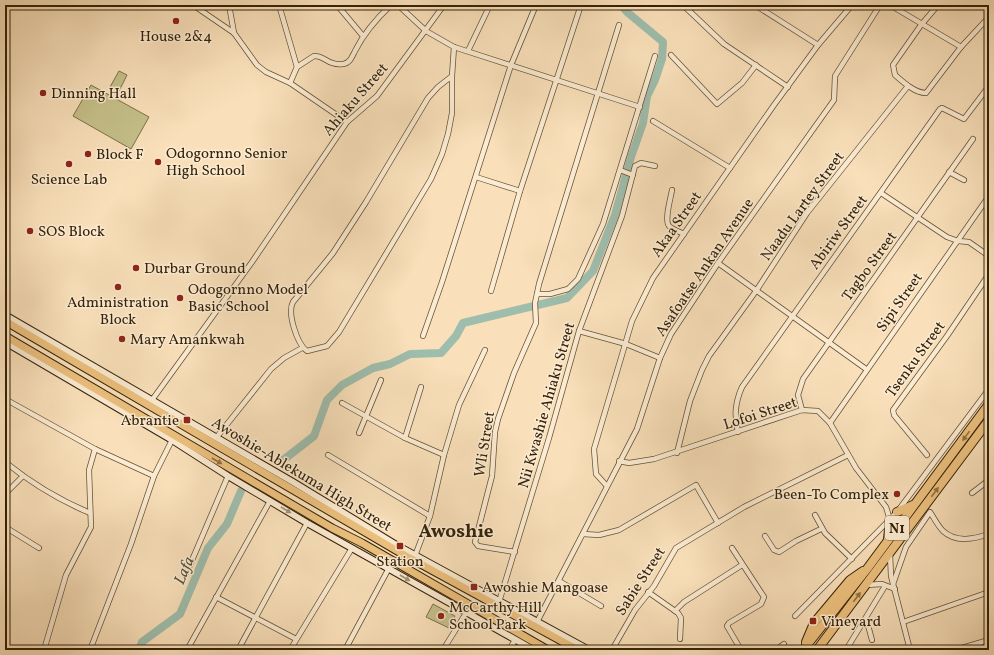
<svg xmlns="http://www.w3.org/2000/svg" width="994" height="655" font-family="Vollkorn,serif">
	<rect width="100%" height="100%" fill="#f9e0ba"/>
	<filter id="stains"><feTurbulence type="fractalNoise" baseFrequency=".005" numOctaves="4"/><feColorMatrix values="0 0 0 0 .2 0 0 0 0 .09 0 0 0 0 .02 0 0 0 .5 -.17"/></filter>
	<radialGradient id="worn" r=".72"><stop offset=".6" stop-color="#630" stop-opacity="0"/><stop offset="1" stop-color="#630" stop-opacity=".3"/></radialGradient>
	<g fill="#c5c08a" stroke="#7d7149">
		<path d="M119,71L127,75L119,91L110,87Z"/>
		<path d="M91,85L149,117L131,149L73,116Z"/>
		<path d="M433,604L455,616L449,628L426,617Z"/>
	</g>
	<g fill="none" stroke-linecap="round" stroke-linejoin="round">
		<g stroke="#9ebdac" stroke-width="8">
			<path d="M282,461L314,436L327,400L342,385L373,368L390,364L410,354L441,353L456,336L463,323L567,298L593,271L615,215L631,157L643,123L647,96L655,80L662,59L663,42L627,12L621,5"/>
			<path d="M139,650L142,642L180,614L208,548L227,524L241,491"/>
		</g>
		<defs>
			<g id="street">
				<path d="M193,5L234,33L257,65L266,72L290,83L347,122"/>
				<path d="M229,5L234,33"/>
				<path d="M279,5L297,67"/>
				<path d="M337,5L363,36"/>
				<path d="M398,5L426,31L454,47L640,107"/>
				<path d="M683,5L724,44L788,87"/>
				<path d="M755,5L818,45"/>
				<path d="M843,5L848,9"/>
				<path d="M890,5L961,47"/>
				<path d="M938,5L921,25L893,65L895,75C903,82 915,93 926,93L961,47L989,17"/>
				<path d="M468,51L490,5"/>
				<path d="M671,55L717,104L742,83L756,65"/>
				<path d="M452,76L438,87L428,98L366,202L333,253L293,302C287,313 297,344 307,351L327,346L339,332L431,179L442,154L448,134L452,113V76L454,47"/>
				<path d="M290,83L297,67L314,56C324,55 328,66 343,64C350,63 352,57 355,51C364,33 376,19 391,5"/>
				<path d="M653,121L730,168"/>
				<path d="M620,170L633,175"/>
				<path d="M949,172L964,180"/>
				<path d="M476,177L520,191"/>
				<path d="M672,190C671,197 664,220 669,226C672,229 680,232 684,234"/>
				<path d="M881,193L947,237L958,241L969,242L989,256"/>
				<path d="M718,263L866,369"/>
				<path d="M491,291L520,191L581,5"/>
				<path d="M537,294H550L568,289L578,279L603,224L655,56"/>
				<path d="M579,331L626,344L660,358"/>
				<path d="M423,336L442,282L511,65L536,5"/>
				<path d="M5,399L95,449L154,476"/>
				<path d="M152,400L252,262L347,122L377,96L444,5"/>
				<path d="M342,403L405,438L444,455"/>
				<path d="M802,410L798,395L803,379L973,139"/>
				<path d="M830,423L989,196"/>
				<path d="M738,432C734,415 735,403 742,387L940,109L942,108L964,119L989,86"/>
				<path d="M359,433L381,380"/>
				<path d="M216,438L271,369L284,358L302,348"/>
				<path d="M405,438L421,387"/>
				<path d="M677,453L690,401L702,370L709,356L756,291L807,213L908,86"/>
				<path d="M328,455L430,516"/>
				<path d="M927,455L894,415L893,410L947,336L989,274"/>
				<path d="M619,461L629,463L654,459L802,410L818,411L830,423L856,468L886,507L890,520"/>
				<path d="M5,462C31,483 59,500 90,513"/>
				<path d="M606,485L596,474L594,449L632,321L653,278L774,105L818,45L852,5"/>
				<path d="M972,493L989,480"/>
				<path d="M5,494L23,476"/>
				<path d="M815,515L825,533L852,559"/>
				<path d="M5,527L39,548"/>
				<path d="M583,534L599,535L619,530L696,485L718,523"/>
				<path d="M765,536L774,550L779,552L796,541L821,529"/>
				<path d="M732,548L764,597L761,604L729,623L727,626L741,650"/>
				<path d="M515,552L478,546L475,542L492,476L495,432L498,419L514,373L536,323L535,303L539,284L619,25"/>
				<path d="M890,554L891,576L910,650"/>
				<path d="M415,556L430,516L444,455L459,405L485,350"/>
				<path d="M187,572L228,476"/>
				<path d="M559,581L601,606"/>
				<path d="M893,584L906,547L930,512C934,518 938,526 943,531C956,543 974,539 989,534"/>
				<path d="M866,585L882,584L895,589"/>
				<path d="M648,592L678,613L681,618L680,639"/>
				<path d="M216,597L296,639"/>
				<path d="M499,602L549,438L579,331L622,216L635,166L641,163L655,166"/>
				<path d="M675,611L684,602L742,565"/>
				<path d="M795,616L897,512L989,389"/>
				<path d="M866,618L872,640"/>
				<path d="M537,622L637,429L660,358L671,334L718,263L834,100L835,76L880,5"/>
				<path d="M903,622L989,592"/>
				<path d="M44,650L66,575L91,527L89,470L95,449"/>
				<path d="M90,650L131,544L154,476L172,440"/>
				<path d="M187,650L270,501"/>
				<path d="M238,650L307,523"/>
				<path d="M290,650L352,548"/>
				<path d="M345,650L389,568"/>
				<path d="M443,650L466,613"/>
				<path d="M509,650L515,640"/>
				<path d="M612,650L635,610L654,586L676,548L744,507L848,455"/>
				<path d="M776,650L784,644"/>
				<path d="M846,650L885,586"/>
				<path d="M955,650L989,640"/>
			</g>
			<g id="secondary">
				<path d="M5,315L293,482L398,546L589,650"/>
				<path d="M5,342L172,440L228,476L307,523L534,650"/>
			</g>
			<g id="primary">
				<path d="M5,321L406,556L578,650"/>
				<path d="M5,336L332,528L362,543L548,650"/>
			</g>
			<g id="highway">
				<path d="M897,512L913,505"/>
				<path d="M888,539L890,520"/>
				<path d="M806,642L814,623L850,580L863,571"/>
				<path d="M803,650L867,569L989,404"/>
				<path d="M817,650L989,420"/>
			</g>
		</defs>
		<use href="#street" stroke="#665234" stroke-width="6"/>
		<use href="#secondary" stroke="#352208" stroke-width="8"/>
		<use href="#primary" stroke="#352208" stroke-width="9"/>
		<use href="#highway" stroke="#352208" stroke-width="10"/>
		<use href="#street" stroke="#fbebd2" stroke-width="4.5"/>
		<use href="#secondary" stroke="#fbebd2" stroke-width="6"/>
		<use href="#primary" stroke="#ecc07d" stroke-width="7"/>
		<use href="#highway" stroke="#ecc07d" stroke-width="8"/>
	</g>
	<defs><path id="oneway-solid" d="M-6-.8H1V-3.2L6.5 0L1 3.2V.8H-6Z"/></defs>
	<g fill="#907142">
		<use href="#oneway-solid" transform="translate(966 436) rotate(126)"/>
		<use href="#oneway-solid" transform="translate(217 461) rotate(30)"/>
		<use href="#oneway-solid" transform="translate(935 492) rotate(-53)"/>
		<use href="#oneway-solid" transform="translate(857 597) rotate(-53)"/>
	</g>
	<g fill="#a29177">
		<use href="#oneway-solid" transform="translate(286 510) rotate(31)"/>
		<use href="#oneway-solid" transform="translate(405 578) rotate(30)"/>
	</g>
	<g fill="#8f2418" stroke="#fbebd2" stroke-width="1.5">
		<circle cx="176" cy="21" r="4"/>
		<circle cx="43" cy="93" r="4"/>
		<circle cx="88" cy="154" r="4"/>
		<circle cx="158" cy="162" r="4"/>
		<circle cx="69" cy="164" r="4"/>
		<circle cx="30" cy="231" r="4"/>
		<circle cx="136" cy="268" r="4"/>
		<circle cx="118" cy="287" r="4"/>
		<circle cx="180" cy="298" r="4"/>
		<circle cx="122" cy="339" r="4"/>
		<rect x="183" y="416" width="8" height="8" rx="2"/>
		<circle cx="897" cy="494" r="4"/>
		<rect x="396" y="542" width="8" height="8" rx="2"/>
		<rect x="470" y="583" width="8" height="8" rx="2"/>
		<circle cx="441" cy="616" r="4"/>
		<rect x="809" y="617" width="8" height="8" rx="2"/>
	</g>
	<g text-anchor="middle" stroke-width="3" stroke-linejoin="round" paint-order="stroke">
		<rect fill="#fbebd2" stroke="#705e45" stroke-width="1" x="885" y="516" width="24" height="24" rx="3"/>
		<g font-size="14" font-weight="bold" fill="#352208">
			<text x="897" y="533">N1</text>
		</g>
		<g font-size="15" fill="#352208" stroke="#fbebd2" text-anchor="start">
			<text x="176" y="41" text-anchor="middle">House 2&amp;4</text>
			<text x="51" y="98">Dinning Hall</text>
			<text x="166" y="158">Odogornno Senior<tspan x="166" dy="17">High School</tspan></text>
			<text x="96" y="159">Block F</text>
			<text x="69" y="184" text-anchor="middle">Science Lab</text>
			<text x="38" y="236">SOS Block</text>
			<text x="144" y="273">Durbar Ground</text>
			<text x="188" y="294">Odogornno Model<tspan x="188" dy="17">Basic School</tspan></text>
			<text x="118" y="307" text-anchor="middle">Administration<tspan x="118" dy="17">Block</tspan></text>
			<text x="130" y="344">Mary Amankwah</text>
			<text x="179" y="425" text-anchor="end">Abrantie</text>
			<text x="889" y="499" text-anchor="end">Been-To Complex</text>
			<text x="400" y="566" text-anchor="middle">Station</text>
			<text x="482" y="592">Awoshie Mangoase</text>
			<text x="449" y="612">McCarthy Hill<tspan x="449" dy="17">School Park</tspan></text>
			<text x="821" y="626">Vineyard</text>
		</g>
		<g font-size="15" fill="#352208" stroke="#fbebd2">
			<text transform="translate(355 99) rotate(-49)" y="5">Ahiaku Street</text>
			<text transform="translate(802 206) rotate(-54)" y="5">Naadu Lartey Street</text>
			<text transform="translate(676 224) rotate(-55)" y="5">Akaa Street</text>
			<text transform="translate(838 232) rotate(-54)" y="5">Abiriw Street</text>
			<text transform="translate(869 266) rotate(-54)" y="5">Tagbo Street</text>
			<text transform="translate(704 267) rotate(-56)" y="5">Asafoatse Ankan Avenue</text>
			<text transform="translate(899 302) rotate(-55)" y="5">Sipi Street</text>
			<text transform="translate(915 359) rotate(-54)" y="5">Tsenku Street</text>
			<text transform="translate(546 405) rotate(-74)" y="5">Nii Kwashie Ahiaku Street</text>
			<text transform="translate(760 413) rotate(-18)" y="5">Lofoi Street</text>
			<text transform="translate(484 444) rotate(-81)" y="5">Wli Street</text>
			<text transform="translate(302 474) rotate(31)" y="5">Awoshie-Ablekuma High Street</text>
			<text transform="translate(640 581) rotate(-57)" y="5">Sabie Street</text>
		</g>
		<g font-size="16" font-style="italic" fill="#545039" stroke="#fbebd2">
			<text transform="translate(183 570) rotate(-67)" y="6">Lafa</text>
		</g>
		<g font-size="19" font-weight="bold" fill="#352208" stroke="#fbebd2">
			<text x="456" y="537">Awoshie</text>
		</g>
	</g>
	<rect width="994" height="655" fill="none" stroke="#f9e0ba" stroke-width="20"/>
	<rect x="6" y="6" width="982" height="643" fill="none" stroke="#352208" stroke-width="2"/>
	<rect x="10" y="10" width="974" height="635" fill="none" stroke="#352208"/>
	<rect width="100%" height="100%" filter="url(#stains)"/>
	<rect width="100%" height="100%" fill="url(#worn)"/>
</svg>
